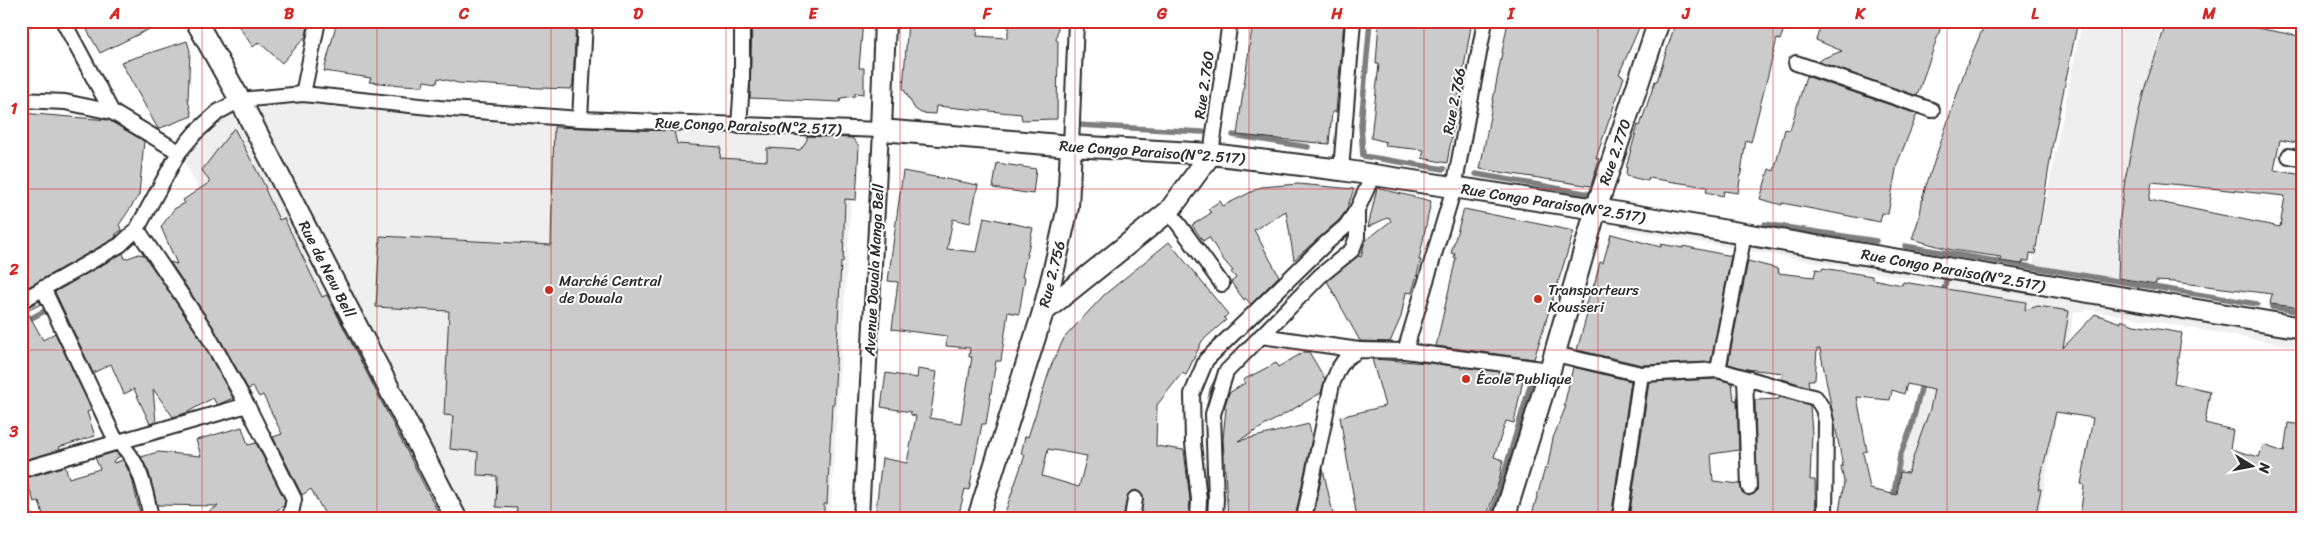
<svg xmlns="http://www.w3.org/2000/svg" width="2324" height="539" font-family="Sriracha,sans-serif">
	<rect width="100%" height="100%" fill="#fff"/>
	<filter id="ink" filterUnits="userSpaceOnUse"><feTurbulence type="fractalNoise" baseFrequency=".02" numOctaves="2"/><feDisplacementMap in="SourceGraphic" scale="10" xChannelSelector="R" yChannelSelector="G"/><feConvolveMatrix kernelMatrix="1 2 1 2 8 2 1 2 1" color-interpolation-filters="sRGB"/></filter>
	<g filter="url(#ink)">
		<g fill="#efefef">
			<path d="M2082,21H2163L2139,115L2116,284L2303,317V348L2090,310L2074,312L2039,518H1894L1899,473L1941,284L1623,229L1628,207L2032,269Z"/>
			<path d="M284,91L856,130L830,518H382L319,416L185,163L226,101Z"/>
		</g>
		<g fill="none" stroke-linecap="round" stroke-linejoin="round">
			<g stroke="#7e7e7e" stroke-width="5.5">
				<path d="M1370,21L1361,125L1363,156L1444,169"/>
				<path d="M1078,125L1203,132"/>
				<path d="M1233,135L1308,147"/>
				<path d="M1476,174L1590,194"/>
				<path d="M1765,224L1876,241"/>
				<path d="M1905,246L2257,304"/>
				<path d="M102,247L116,237"/>
				<path d="M1944,290L1948,272"/>
				<path d="M2272,307L2303,312"/>
				<path d="M24,322L67,299"/>
				<path d="M1209,405L1212,389L1219,376"/>
				<path d="M1893,500L1900,456L1911,428L1923,381"/>
				<path d="M1491,518L1535,369"/>
			</g>
		</g>
		<g fill="#cbcbcb" stroke="#2b2b2b" fill-rule="evenodd">
			<path d="M82,21H166L100,53Z"/>
			<path d="M235,21H309L306,36L282,63L259,42L253,47Z"/>
			<path d="M337,21H509V25H543L546,21H576L573,84L571,89L539,88L458,83L438,78L437,83L424,81L423,86L402,85L369,82L371,78L324,71Z"/>
			<path d="M752,21H863L859,68H864V94L855,93V96L841,98L840,102L750,98Z"/>
			<path d="M908,21H975V28H978L977,36L1007,38L1010,21H1059L1056,40L1058,41L1057,119L1022,120L1021,114L936,106L935,114L921,113L915,109L903,88Z"/>
			<path d="M1253,21H1344L1336,112H1332L1329,144L1237,135Z"/>
			<path d="M1379,21H1472L1447,163L1422,158L1424,150L1385,146L1386,142L1371,138L1379,64H1376Z"/>
			<path d="M1508,21H1642L1619,74L1624,77L1596,158L1599,159L1591,186L1480,169Z"/>
			<path d="M1676,21H1787L1780,40L1777,39L1751,142L1746,140L1738,193L1724,191L1723,196L1706,192L1707,187L1649,178L1648,181L1626,176L1627,164L1638,125L1640,126L1655,81H1657Z"/>
			<path d="M1822,21H1943L1917,96L1816,61L1842,51L1816,40Z"/>
			<path d="M1986,21H2078L2053,142L2035,254L2030,253L2029,261H2023L2022,264L2000,261L2001,257L1952,250L1912,239L1920,215L1923,195L1965,70Z"/>
			<path d="M2167,21H2219L2300,36L2295,74L2303,75V144L2280,140L2274,170L2303,175V308L2270,304L2272,294L2174,282L2156,281V284L2118,278L2120,218L2125,180L2143,93ZM2152,182L2285,196L2280,227L2149,200Z"/>
			<path d="M187,41L190,51L188,100L192,116L158,129L121,62Z"/>
			<path d="M1806,76L1917,114L1897,164L1888,214L1882,213L1880,222L1782,203V205L1760,199L1769,169L1774,171L1785,129L1790,130Z"/>
			<path d="M21,113L109,120L144,141L139,195L119,225L122,230L116,234L115,238L21,291V266L27,263L21,253Z"/>
			<path d="M554,127L674,131L677,144L721,147L720,158L767,161V148L800,150L807,140V136L852,138L859,146L856,200L845,199L843,262H841L834,404H832L827,504H824V518H516L517,508L496,507L497,476L477,475L478,452L450,449L453,416L444,415L449,311L376,307L380,236L551,245Z"/>
			<path d="M234,128L266,188L265,189L279,220L284,218L322,297L327,295L441,518H327L311,489L302,495L273,437L282,434L263,395L259,397L253,387L248,389L212,325L170,262L177,264L161,227L174,209L185,203L183,200L210,182L202,170Z"/>
			<path d="M997,163L1036,169L1033,194L993,188Z"/>
			<path d="M903,171L978,185L970,223L953,219L947,249L977,252L984,217L1033,228L1022,277H1025L1019,314L1008,312L1001,361H996L986,424H982L969,490L965,489L958,518H875L882,458L907,463L916,416L911,415V412L881,407L886,373L917,378L918,369L937,372L930,418L961,423L972,357H969L970,348L946,346L947,336L892,329L898,282L888,281Z"/>
			<path d="M1298,184L1354,189L1346,211L1339,220L1294,260L1286,211L1254,230L1279,276L1251,304L1245,298L1244,300L1231,282L1236,278L1231,272L1233,271L1222,258L1209,237L1203,241L1192,225L1211,213L1208,209L1220,201L1223,206L1261,187Z"/>
			<path d="M1377,188L1431,201L1419,260H1421L1412,293L1406,292L1401,317L1390,342L1360,341L1327,281L1358,256L1361,257L1365,241L1391,221L1389,217L1368,227Z"/>
			<path d="M1464,209L1574,231L1534,359L1436,346L1456,258L1454,257L1455,254L1451,253Z"/>
			<path d="M1611,234L1661,247V244L1683,248V246L1731,256L1711,362L1642,365L1577,350L1588,311L1584,308L1595,282L1600,262L1603,263Z"/>
			<path d="M1169,242L1228,314L1224,318L1226,320L1202,341L1186,375L1182,373L1157,405L1156,446L1184,450L1190,500L1189,514H1187V518H1141L1143,496L1136,490L1128,494L1123,518H1003L1025,455L1021,454L1025,436L1028,437L1051,366L1064,338L1104,295ZM1048,449L1087,456L1079,487L1042,476Z"/>
			<path d="M123,253L125,259L139,254L144,255L198,335L233,398L217,405L213,398L186,413L173,417L153,389L156,422L150,424L134,389L124,394L111,364L93,373L55,292Z"/>
			<path d="M1748,261L1779,269L1778,273L1814,277L1816,269L1822,270L1823,268L1872,276V279L1902,285L1903,282L2026,302L2025,310L2038,306L2069,311L2063,348L2095,314L2121,323V320L2134,325L2182,333L2174,383L2210,391L2205,423L2233,430L2230,449L2259,457L2263,445L2284,452L2288,423L2303,425V518H2080L2084,485L2081,484L2093,418L2056,412L2038,489H2041L2035,518H1838L1844,482L1841,466H1843L1820,349H1817L1815,380H1808L1809,387L1782,379L1783,373L1746,369L1728,364ZM1907,384L1934,390L1930,409L1917,446L1908,473L1900,472L1897,495L1870,489L1863,452L1867,451L1857,397L1890,400L1892,390L1904,394Z"/>
			<path d="M39,301L41,304L27,311L43,340L55,333L92,410L87,412L95,436L59,447L60,450L24,460L21,454V310Z"/>
			<path d="M1304,352H1309L1325,379L1321,393L1238,441L1309,424L1312,438L1295,518H1228L1223,439L1226,408H1224L1229,393L1245,383L1243,380L1276,363L1278,367Z"/>
			<path d="M1372,359L1429,363L1524,375L1514,423L1506,421L1494,457L1503,460L1499,481L1486,518H1357L1340,417L1385,406Z"/>
			<path d="M1573,367L1631,381L1611,518H1531L1545,468L1547,469L1553,438L1566,406H1564Z"/>
			<path d="M1717,379L1732,383L1734,400H1737L1739,450L1711,454L1713,481L1740,484L1742,492L1749,496L1757,491L1755,400L1779,399V397L1810,405L1812,434L1810,480H1815L1816,518H1629L1649,382Z"/>
			<path d="M242,427L248,445L256,443L285,500L284,506L263,518H197L218,506L157,505L149,473L141,457L158,452L201,456L196,440Z"/>
			<path d="M115,452L120,456L113,461L114,463L123,460L132,478L141,518H44L39,501L34,502L26,478L65,466L69,478L100,469L95,458Z"/>
			<path d="M1323,469L1334,518H1313Z"/>
		</g>
		<g fill="none" stroke-linecap="round" stroke-linejoin="round">
			<defs>
				<g id="street">
					<path d="M63,21L112,112"/>
					<path d="M1796,63L1932,110"/>
					<path d="M303,94L318,21"/>
					<path d="M21,100L65,102L112,112L179,152L195,133L218,112L240,100L303,94L439,108L580,119L881,130L861,518"/>
					<path d="M580,119L585,21"/>
					<path d="M739,126L742,83V21"/>
					<path d="M1071,146L1076,21"/>
					<path d="M1211,154L1230,21"/>
					<path d="M2289,156L2303,159"/>
					<path d="M1341,170L1353,21"/>
					<path d="M1169,211L1222,284"/>
					<path d="M137,229L205,330L247,405L294,499L290,518"/>
					<path d="M43,288L116,441C139,456 146,492 151,518"/>
					<path d="M21,301L120,245L137,229L179,152"/>
					<path d="M1261,336L1359,350"/>
					<path d="M1405,351L1454,188L1485,21"/>
					<path d="M1555,354L1641,374L1718,370L1816,398L1823,409L1826,421L1825,518"/>
					<path d="M1718,370L1744,234"/>
					<path d="M1745,378L1749,487"/>
					<path d="M21,470L247,405"/>
					<path d="M21,511L24,518"/>
					<path d="M1132,518L1135,499"/>
					<path d="M1198,518L1199,500L1193,443L1192,394L1206,360L1324,245L1346,226L1357,210L1373,175"/>
					<path d="M1215,518L1216,499L1213,414L1226,372L1320,276L1352,250L1357,237V210"/>
					<path d="M1304,518L1332,384L1339,368L1346,358L1359,350L1405,351L1550,370"/>
					<path d="M1620,518L1641,374"/>
				</g>
				<g id="secondary">
					<path d="M196,21L240,100L456,518"/>
					<path d="M885,21L881,130L1071,146L1211,154L1341,170L1596,209L2303,328"/>
					<path d="M1043,312L1169,211L1211,154"/>
					<path d="M978,518L1043,312L1054,269L1068,207L1071,146"/>
					<path d="M1504,518L1550,370L1596,209L1659,21"/>
				</g>
			</defs>
			<use href="#street" stroke="#2b2b2b" stroke-width="18"/>
			<use href="#secondary" stroke="#2b2b2b" stroke-width="24"/>
			<use href="#street" stroke="#fff" stroke-width="14"/>
			<use href="#secondary" stroke="#fff" stroke-width="20"/>
		</g>
	</g>
	<path fill="none" stroke="#d62828" stroke-width="1" stroke-opacity="0.55" d="M202,21V518M377,21V518M551,21V518M726,21V518M900,21V518M1075,21V518M1249,21V518M1424,21V518M1598,21V518M1773,21V518M1947,21V518M2122,21V518M21,189H2303M21,350H2303"/>
	<g fill="#c8321e" stroke="#fff" stroke-width="2">
		<circle cx="549" cy="290" r="5"/>
		<circle cx="1538" cy="299" r="5"/>
		<circle cx="1466" cy="379" r="5"/>
	</g>
	<g text-anchor="middle" stroke-width="4" stroke-linejoin="round" paint-order="stroke">
		<g font-size="15" fill="#2b2b2b" stroke="#fff">
			<text transform="translate(1204 85) rotate(-82)" y="5">Rue 2.760</text>
			<text transform="translate(1454 101) rotate(-79)" y="5">Rue 2.766</text>
			<text transform="translate(748 126) rotate(2)" y="5">Rue Congo Paraiso(N°2.517)</text>
			<text transform="translate(1152 152) rotate(4)" y="5">Rue Congo Paraiso(N°2.517)</text>
			<text transform="translate(1615 152) rotate(-71)" y="5">Rue 2.770</text>
			<text transform="translate(1553 203) rotate(9)" y="5">Rue Congo Paraiso(N°2.517)</text>
			<text transform="translate(327 269) rotate(63)" y="5">Rue de New Bell</text>
			<text transform="translate(874 270) rotate(-87)" y="5">Avenue Douala Manga Bell</text>
			<text transform="translate(1953 270) rotate(10)" y="5">Rue Congo Paraiso(N°2.517)</text>
			<text transform="translate(1052 274) rotate(-76)" y="5">Rue 2.756</text>
		</g>
		<g font-size="15" fill="#2b2b2b" stroke="#fff" text-anchor="start">
			<text x="559" y="286">Marché Central<tspan x="559" dy="17">de Douala</tspan></text>
			<text x="1548" y="295">Transporteurs<tspan x="1548" dy="17">Kousseri</tspan></text>
			<text x="1476" y="384">École Publique</text>
		</g>
	</g>
	<rect width="2324" height="539" fill="none" stroke="#fff" stroke-width="55"/>
	<g transform="translate(2252 466) rotate(100)" stroke="#ffffff" stroke-width="4" paint-order="stroke">
	<path d="M0-4L9 19L0 12L-9 19Z" fill="#2b2b2b"/>
	<text y="-8" font-size="14" font-weight="bold" text-anchor="middle" fill="#2b2b2b">N</text>
	</g>
	<rect x="28" y="28" width="2268" height="484" fill="none" stroke="#d62828" stroke-width="2"/>
	<g font-size="16" text-anchor="middle" font-weight="bold" fill="#d62828">
		<text x="115" y="19">A</text>
		<text x="289" y="19">B</text>
		<text x="464" y="19">C</text>
		<text x="638" y="19">D</text>
		<text x="813" y="19">E</text>
		<text x="987" y="19">F</text>
		<text x="1162" y="19">G</text>
		<text x="1337" y="19">H</text>
		<text x="1511" y="19">I</text>
		<text x="1686" y="19">J</text>
		<text x="1860" y="19">K</text>
		<text x="2035" y="19">L</text>
		<text x="2209" y="19">M</text>
		<text x="14" y="114">1</text>
		<text x="14" y="275">2</text>
		<text x="14" y="437">3</text>
	</g>
</svg>
